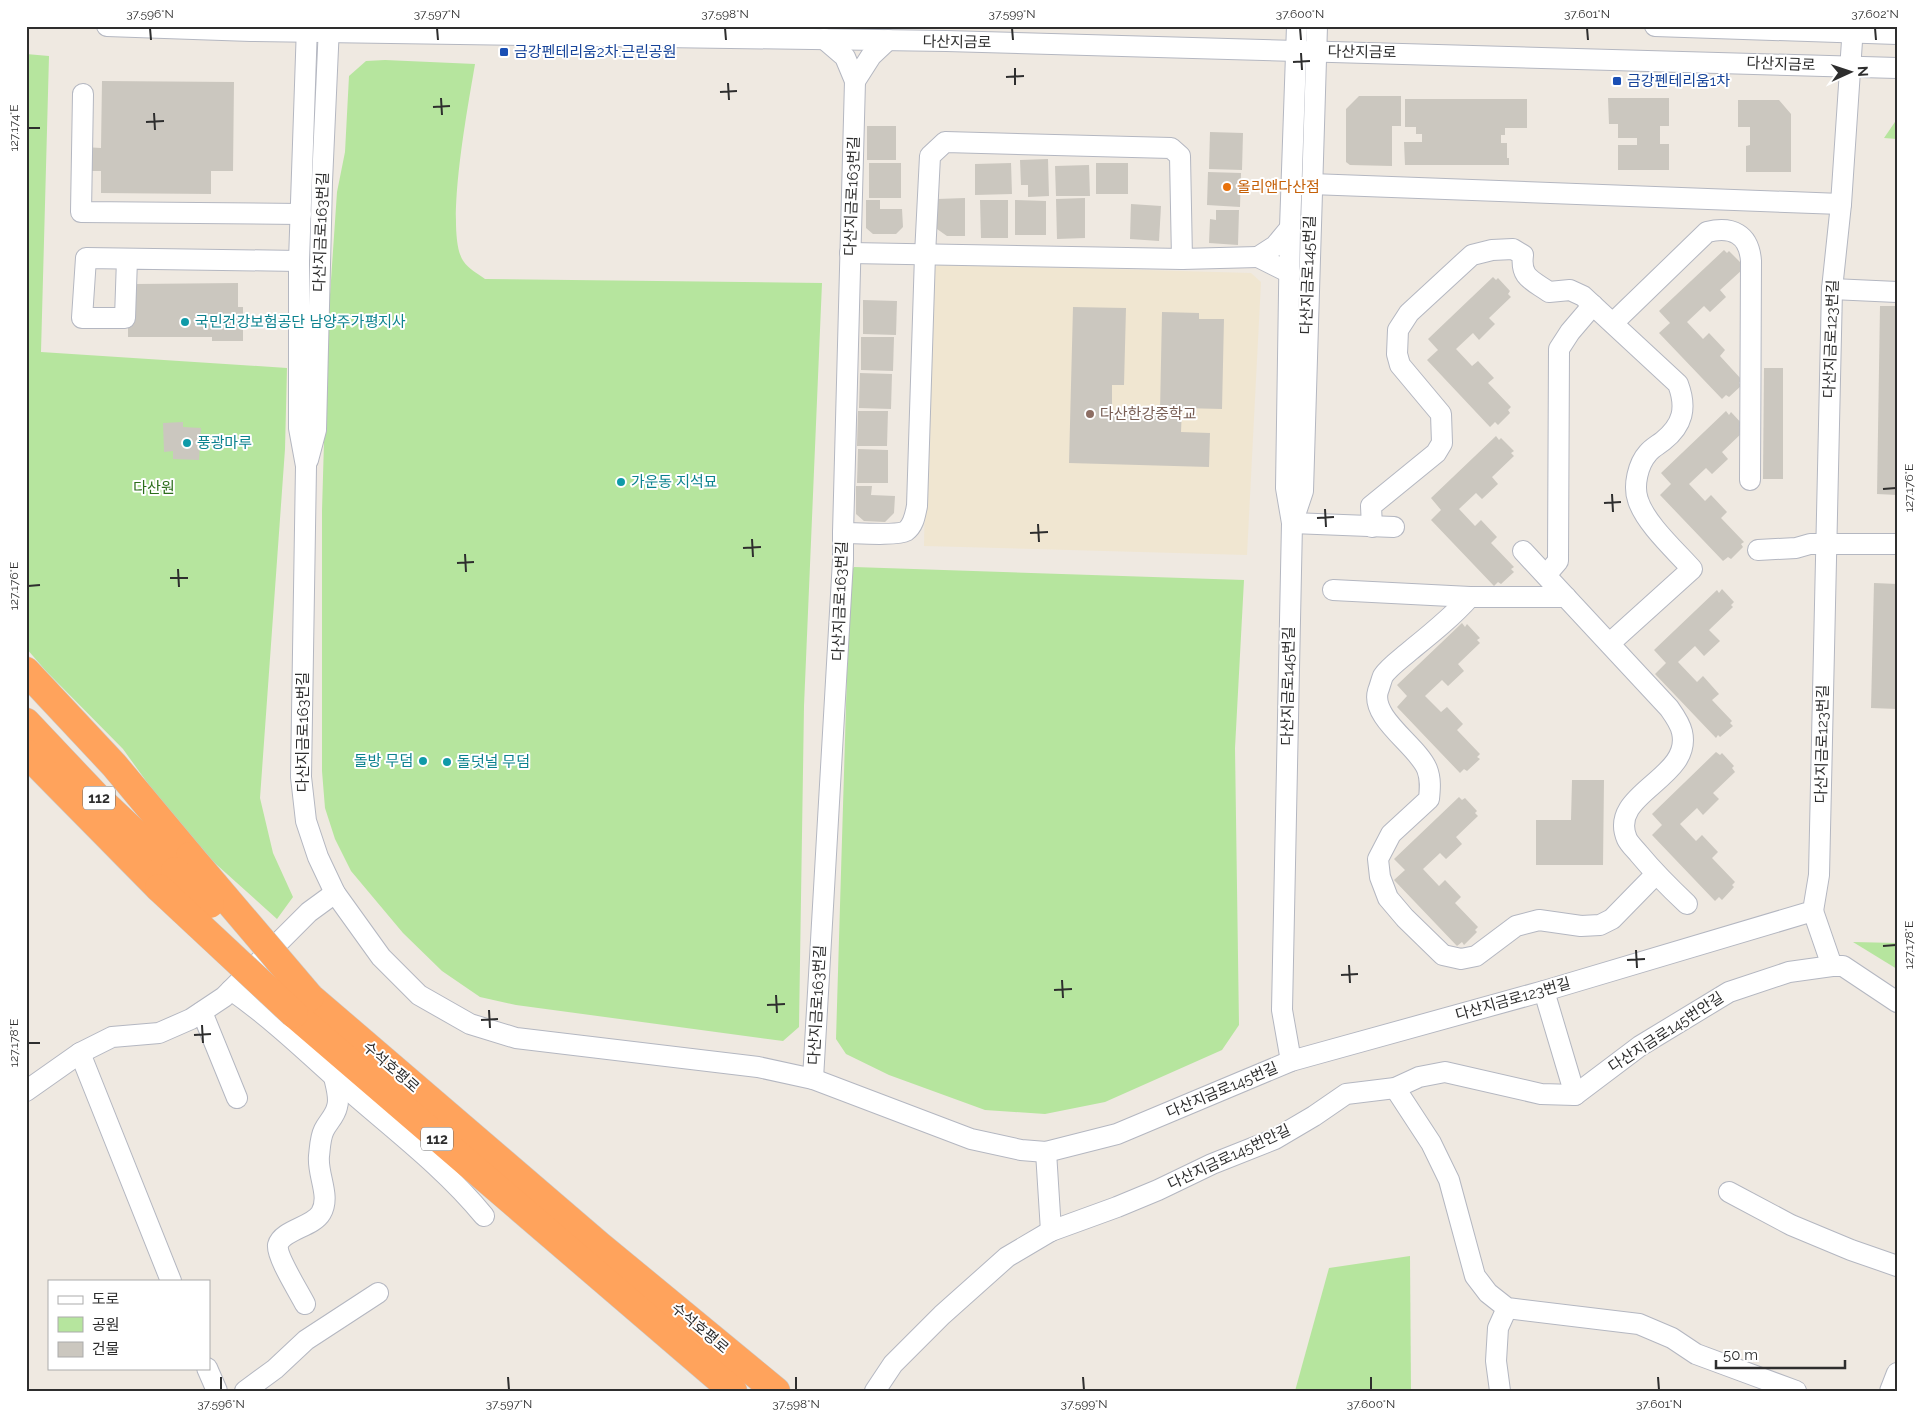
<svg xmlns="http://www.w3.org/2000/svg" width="1923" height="1417" font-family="Raleway,'Noto Sans KR',sans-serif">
	<rect width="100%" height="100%" fill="#efe9e1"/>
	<path fill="#f0e6d1" d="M939,264L1251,273L1261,282L1247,555L924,546L929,273Z"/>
	<g fill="#b6e59e">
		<path d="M26,54L49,56L41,352L287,368L285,449L260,798L273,853L293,897L277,919L188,839L123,749L46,671L26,648Z"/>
		<path d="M385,60L475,64C469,101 443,235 464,262C468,268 478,274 485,279L822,283L804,706L799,1027L783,1041L516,1005L480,997L442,971L403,933L351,871L335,839L325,808L322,771V511L327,339L337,192L345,152L349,76L366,61Z"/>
		<path d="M1897,119V139L1884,138Z"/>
		<path d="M854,567L1244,580L1235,748L1239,1025L1222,1050L1105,1102L1045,1114L985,1110L889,1075L846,1054L836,1039L850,573Z"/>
		<path d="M1853,942L1897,943V969Z"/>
		<path d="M1410,1256L1411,1391H1295L1329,1268Z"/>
	</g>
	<g fill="#cbc7bf">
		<path d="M102,81L234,82L233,171H211V194L101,193V171H84V147L101,148Z"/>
		<path d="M1359,96H1401V126H1392V166L1350,165L1346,162V109Z"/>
		<path d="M1608,98H1669V126H1660V144H1669V170H1618V145H1637V138H1618V124H1609Z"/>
		<path d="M1405,99H1527V128H1505V135H1501V143H1507V158H1509V165H1405L1404,142H1422V134H1416V127H1405Z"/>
		<path d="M1738,100H1779L1791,114V172H1746V146L1750,145V127H1738Z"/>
		<rect x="867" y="126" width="29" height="34"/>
		<path d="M1210,132L1243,133L1242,170L1209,169Z"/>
		<path d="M1048,159L1049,196L1028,197V185H1021L1020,160Z"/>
		<rect x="869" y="163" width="32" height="35"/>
		<path d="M1011,163L1012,194L975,195V164Z"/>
		<rect x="1096" y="163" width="32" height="31"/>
		<path d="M1089,165L1090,196H1056L1055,166Z"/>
		<path d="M1208,172L1241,173L1240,207L1207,205Z"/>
		<path d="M965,198V236H947L937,229V199Z"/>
		<path d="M1085,198V238L1057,239L1056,199Z"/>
		<path d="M866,200H880V209H902L903,227L896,234H873L866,228Z"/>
		<path d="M980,200H1008V238H981Z"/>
		<path d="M1015,200L1046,201V235H1015Z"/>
		<path d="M1131,204L1161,206L1159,241L1130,239Z"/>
		<path d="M1216,210H1239L1238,245L1209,243L1210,219L1216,220Z"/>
		<path d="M1724,250L1727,253L1729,251L1742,264L1740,266L1743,269L1720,290L1726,297L1710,312L1704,306L1687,322L1703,339L1709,333L1725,350L1720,356L1742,380L1739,383L1742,385L1729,397L1726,395L1722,399L1659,333L1670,323L1659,311Z"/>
		<path d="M1493,277L1496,280L1498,278L1510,291L1508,294L1511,297L1489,318L1495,324L1479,340L1473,333L1456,349L1472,366L1478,361L1494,378L1488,383L1511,407L1508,410L1510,413L1498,425L1495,422L1490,427L1427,360L1438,350L1428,339Z"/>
		<path d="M238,283V307H243V341H212V337H128V290H136V284Z"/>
		<path d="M863,300L897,301L896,335L863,334Z"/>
		<path d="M1880,306H1897V495L1877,494Z"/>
		<path d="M1073,307L1126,308L1124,385H1112V411L1160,412L1162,312L1199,313V319H1224L1222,409L1182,408L1181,432L1210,433L1209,467L1069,463Z"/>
		<path d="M861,337H894L893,371L861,370Z"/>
		<path d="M1764,368H1783V479H1763Z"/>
		<path d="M860,373L892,374L891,409L859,408Z"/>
		<path d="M858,411H888L887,446H857Z"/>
		<path d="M1726,411L1729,415L1731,412L1744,426V431L1722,452L1728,459L1712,474L1706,468L1689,484L1705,501L1711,495L1727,512L1721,518L1744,542L1741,544L1743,547L1731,559L1728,557L1723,561L1660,495L1671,484L1661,473Z"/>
		<path d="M183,422V427L201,428L199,460L173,459V451L164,452L163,423Z"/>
		<path d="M1496,436L1499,440L1501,438L1514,451L1511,453L1514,456L1492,477L1498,484L1482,499L1476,493L1459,509L1475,526L1481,520L1497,537L1491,543L1514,567L1511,569L1514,572L1501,584L1498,582L1494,586L1431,520L1441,510L1431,498Z"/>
		<path d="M858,449L888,450V483H857Z"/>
		<path d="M856,486H872L871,495L895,496L894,513L885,522L864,521L856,514Z"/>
		<path d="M1874,583L1897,584V709L1871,708Z"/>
		<path d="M1722,589L1734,602L1731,605L1733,607L1709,630L1720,641L1704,656L1695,646L1678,662L1697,682L1703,676L1719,694L1712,700L1732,721L1730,723L1733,726L1720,737L1718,735L1716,738L1655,674L1666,663L1654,650L1717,590L1719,593Z"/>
		<path d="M1462,623L1465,627L1467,624L1480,638L1477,640L1480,643L1458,664L1464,671L1448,686L1442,680L1425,696L1441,712L1447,707L1463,724L1457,730L1480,754L1477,757L1480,759L1467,771L1464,769L1460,773L1397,707L1407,696L1397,685Z"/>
		<path d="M1716,752L1720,755L1722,753L1734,766L1732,768L1735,772L1713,793L1719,799L1703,815L1697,808L1680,824L1696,841L1702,835L1718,852L1712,858L1735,882L1732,885L1734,887L1722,900L1719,897L1715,901L1652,835L1662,825L1652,814Z"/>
		<path d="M1572,780H1604L1603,865H1536V820H1571Z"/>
		<path d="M1459,797L1462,800L1465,798L1477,811L1475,813L1478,816L1456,837L1462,844L1446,859L1440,853L1423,869L1439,886L1445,880L1461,897L1455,903L1478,927L1475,930L1477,932L1464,945L1462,942L1457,946L1394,880L1405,870L1394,859Z"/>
	</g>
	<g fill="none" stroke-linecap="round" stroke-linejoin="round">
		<defs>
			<g id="minor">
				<path d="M107,26L251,31L946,41L1897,68"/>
				<path d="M307,26L299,261V428L306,466L301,777L306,821L318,857L335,893L381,957L419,995L470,1024L516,1038L758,1067L813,1079L843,560V533L855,81"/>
				<path d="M1655,26L1897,34"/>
				<path d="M824,39L845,57L855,81L871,56L888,40"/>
				<path d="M83,94L81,212L301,214"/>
				<path d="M1311,184L1841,204"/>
				<path d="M1290,228L1275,246L1258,257L1290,273"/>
				<path d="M850,253L1182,259L1258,257"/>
				<path d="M127,259L125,318H82L86,258L299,261"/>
				<path d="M1832,289L1897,292"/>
				<path d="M1613,323L1707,232C1732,226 1749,234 1751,261L1750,480"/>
				<path d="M308,460L316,430L322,182L329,26"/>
				<path d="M1293,521L1303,491L1317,26"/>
				<path d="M1292,523L1394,527"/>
				<path d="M1372,527L1371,506L1436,453L1442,443L1441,414L1400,365L1397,354L1398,330L1409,313L1472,255L1492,250L1513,249L1523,255C1520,278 1532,280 1549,292L1570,290L1583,296L1678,384C1687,408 1683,425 1663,441C1658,445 1652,448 1648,453C1638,464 1633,486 1638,500C1645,523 1676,551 1692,569L1610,643"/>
				<path d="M843,533C855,533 897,536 906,531C914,525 915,515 917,506L925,255L930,156L945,142L1171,148L1180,156L1182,259"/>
				<path d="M1758,550L1796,548L1810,544H1897"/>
				<path d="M1523,551L1669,708C1674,715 1680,723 1682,732C1693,779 1607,793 1627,839C1630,845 1636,850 1639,854C1654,872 1670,888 1687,904"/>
				<path d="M1546,575L1558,561L1559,349L1570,332L1593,305"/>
				<path d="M1333,590L1470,597H1566"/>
				<path d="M1470,597C1452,617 1432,633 1411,650C1402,658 1389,667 1383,676C1381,681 1380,686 1378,691C1370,718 1418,746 1427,769C1431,779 1430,789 1429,799L1391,834L1378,859L1380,877L1388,898L1405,918L1443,955L1461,959L1476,956L1516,926L1539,920L1581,926L1600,925L1612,919L1656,874"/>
				<path d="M1813,911L1832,966H1843L1897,1002"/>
				<path d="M231,990C277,1022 317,1062 359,1099C402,1136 448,1172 484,1216"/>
				<path d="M1544,991L1575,1095"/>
				<path d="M202,1012L237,1098"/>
				<path d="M80,1053L171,1281"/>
				<path d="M1291,1061L1282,1010L1292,523L1286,488L1290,228L1297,26"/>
				<path d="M813,1079L971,1139L1021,1150L1046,1152L1117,1134L1291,1061L1544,991L1813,911L1819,875L1832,289L1841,204L1853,26"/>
				<path d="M1395,1088L1431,1143L1449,1180L1475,1276L1488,1293L1507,1308L1639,1324L1672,1338L1696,1354L1796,1391"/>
				<path d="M26,1091L80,1053L112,1037L159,1033L191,1019L224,997L309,912L335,893"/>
				<path d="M1046,1152L1051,1231L1117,1207L1158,1190L1212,1164L1275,1139L1314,1116L1346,1094L1395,1088L1419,1077L1445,1072L1541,1094L1575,1095L1640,1046L1729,992L1789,972L1832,966"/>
				<path d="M1729,1192L1791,1225L1851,1250L1897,1266"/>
				<path d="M305,1304C299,1292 276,1256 278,1245C282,1230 313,1227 321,1213C331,1196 317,1175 319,1156C320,1148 320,1138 324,1130C328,1122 335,1116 337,1107C340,1098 336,1086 334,1077"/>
				<path d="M207,1368L217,1391"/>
				<path d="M245,1391L275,1369L306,1340L378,1293"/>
				<path d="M875,1391L893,1364L942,1315L1007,1257L1051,1231"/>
				<path d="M1500,1391L1496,1361L1498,1328L1507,1308"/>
				<path d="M1890,1391L1897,1373"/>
			</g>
			<g id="highway">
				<path d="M26,671L114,765L190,856"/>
				<path d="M26,722L98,798L175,871"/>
				<path d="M26,753L159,888"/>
				<path d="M310,997L599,1245L776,1391"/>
				<path d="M294,1014L733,1391"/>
			</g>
		</defs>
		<use href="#minor" stroke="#b4b7c1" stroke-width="22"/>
		<use href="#highway" stroke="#c9c9c9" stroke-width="29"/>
		<use href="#minor" stroke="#fff" stroke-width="20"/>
		<use href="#highway" stroke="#ffa35c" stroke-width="28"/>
		<defs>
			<g id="highway-bridge">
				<path d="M190,856L310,997"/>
				<path d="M175,871L210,904"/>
				<path d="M159,888L294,1014"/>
			</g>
		</defs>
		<use href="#highway-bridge" stroke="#c9c9c9" stroke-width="29" stroke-linecap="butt"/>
		<use href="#highway-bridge" stroke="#ffa35c" stroke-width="28"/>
	</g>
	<path fill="none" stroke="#2e2e2e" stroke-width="2" d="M150,28L151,40M437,28L438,40M725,28L726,40M1012,28L1013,40M1300,28L1301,40M1587,28L1588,40M1875,28L1876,40M1301,53L1302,70M1293,62L1310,61M1015,68V85M1006,77L1024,76M728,83L729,100M720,92L737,91M441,98L442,115M433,107L450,106M154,113L155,130M146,122L164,121M28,128H40M1883,489L1896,488M1612,494L1613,512M1604,503L1621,502M1325,509L1326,527M1317,518L1334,517M1038,524L1039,542M1030,533L1048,532M752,539L753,557M743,548L761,547M465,554L466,572M457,563L474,562M178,569L179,587M170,578H188M28,586L40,585M1883,946L1896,945M1636,950L1637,968M1627,960L1645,959M1349,965L1350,983M1341,975L1358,974M1062,980L1063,998M1054,990L1072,989M776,995L777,1013M767,1005L785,1004M489,1010L490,1028M481,1020L498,1019M202,1025L203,1043M194,1035L211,1034M28,1043H40M221,1377V1390M508,1377L509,1390M796,1377V1390M1083,1377L1084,1390M1371,1377V1390M1658,1377L1659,1390"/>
	<g fill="#1a4fb4" stroke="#fff" stroke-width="2">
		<rect x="499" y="47" width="10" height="10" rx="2.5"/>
		<rect x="1612" y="76" width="10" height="10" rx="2.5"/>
	</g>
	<circle fill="#e8710a" stroke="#fff" stroke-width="2" cx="1227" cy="187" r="5"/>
	<g fill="#0f9aa8" stroke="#fff" stroke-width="2">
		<circle cx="185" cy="322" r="5"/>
		<circle cx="187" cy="443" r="5"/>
		<circle cx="621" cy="482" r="5"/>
		<circle cx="423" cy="761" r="5"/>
		<circle cx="447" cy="762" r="5"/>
	</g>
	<circle fill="#8d6e63" stroke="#fff" stroke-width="2" cx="1090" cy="414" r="5"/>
	<g text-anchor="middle" stroke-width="4" stroke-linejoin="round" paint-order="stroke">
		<g fill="#fff" stroke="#6d6d6d" stroke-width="1">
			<rect x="83" y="786.5" width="32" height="23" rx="4"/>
			<rect x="421" y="1127.5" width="32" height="23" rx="4"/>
		</g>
		<g font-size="14" font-weight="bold" fill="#2e2e2e">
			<text x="99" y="803">112</text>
			<text x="437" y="1144">112</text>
		</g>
		<g font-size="15" fill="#2e2e2e" stroke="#fff">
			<text transform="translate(957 42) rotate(1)" y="5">다산지금로</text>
			<text transform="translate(1362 52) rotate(1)" y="5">다산지금로</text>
			<text transform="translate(1781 64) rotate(2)" y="5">다산지금로</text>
			<text transform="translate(852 196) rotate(-88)" y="5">다산지금로163번길</text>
			<text transform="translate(321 232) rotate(-88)" y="5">다산지금로163번길</text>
			<text transform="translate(1308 275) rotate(-88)" y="5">다산지금로145번길</text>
			<text transform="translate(1831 339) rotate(-88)" y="5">다산지금로123번길</text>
			<text transform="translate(840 601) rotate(-88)" y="5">다산지금로163번길</text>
			<text transform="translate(1288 686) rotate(-89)" y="5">다산지금로145번길</text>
			<text transform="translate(303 732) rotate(-90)" y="5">다산지금로163번길</text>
			<text transform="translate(1822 744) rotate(-89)" y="5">다산지금로123번길</text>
			<text transform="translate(1513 999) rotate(-16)" y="5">다산지금로123번길</text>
			<text transform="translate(817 1005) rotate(-87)" y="5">다산지금로163번길</text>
			<text transform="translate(1666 1032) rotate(-33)" y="5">다산지금로145번안길</text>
			<text transform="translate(391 1067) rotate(41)" y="5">수석호평로</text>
			<text transform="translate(1222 1090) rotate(-23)" y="5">다산지금로145번길</text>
			<text transform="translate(1229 1157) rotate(-25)" y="5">다산지금로145번안길</text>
			<text transform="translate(700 1328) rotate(40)" y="5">수석호평로</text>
		</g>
		<g font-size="15" fill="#164399" stroke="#fff" text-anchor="start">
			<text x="514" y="57">금강펜테리움2차.근린공원</text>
			<text x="1627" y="86">금강펜테리움1차</text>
		</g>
		<g font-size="15" fill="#c56008" stroke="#fff" text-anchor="start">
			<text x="1237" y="192">올리앤다산점</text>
		</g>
		<g font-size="15" fill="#0d838f" stroke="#fff" text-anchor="start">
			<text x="195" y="327">국민건강보험공단 남양주가평지사</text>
			<text x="197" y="448">풍광마루</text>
			<text x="631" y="487">가운동 지석묘</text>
			<text x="413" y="766" text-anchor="end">돌방 무덤</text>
			<text x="457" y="767">돌덧널 무덤</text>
		</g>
		<g font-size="15" fill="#785e54" stroke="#fff" text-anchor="start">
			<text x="1100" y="419">다산한강중학교</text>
		</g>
		<g font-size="15" fill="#2c6e1b" stroke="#fff">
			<text x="154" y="493">다산원</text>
		</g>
	</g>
	<rect width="1923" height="1417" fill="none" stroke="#ffffff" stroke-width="55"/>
	<rect x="48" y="1280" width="162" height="90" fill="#ffffff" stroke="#ababab"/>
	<rect x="58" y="1296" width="25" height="8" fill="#ffffff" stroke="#ababab"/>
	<text x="92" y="1304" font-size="15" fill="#2e2e2e">도로</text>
	<rect x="58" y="1317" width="25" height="15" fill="#b6e59e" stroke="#ababab"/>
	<text x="92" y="1330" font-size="15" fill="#2e2e2e">공원</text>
	<rect x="58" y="1342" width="25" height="15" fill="#cbc7bf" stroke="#ababab"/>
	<text x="92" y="1354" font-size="15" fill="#2e2e2e">건물</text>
	<g transform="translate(1850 72) rotate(87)" stroke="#ffffff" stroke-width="4" paint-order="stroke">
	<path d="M0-4L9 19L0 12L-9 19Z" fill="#2e2e2e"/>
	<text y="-8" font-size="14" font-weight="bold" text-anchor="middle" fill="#2e2e2e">N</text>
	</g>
	<path d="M1716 1360v8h129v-8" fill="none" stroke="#2e2e2e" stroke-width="2.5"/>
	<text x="1723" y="1360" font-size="15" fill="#2e2e2e" stroke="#ffffff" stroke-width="4" paint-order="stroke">50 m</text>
	<rect x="28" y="28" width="1868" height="1362" fill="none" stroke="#2e2e2e" stroke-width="2"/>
	<g font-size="12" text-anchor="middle" fill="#2e2e2e">
		<text x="150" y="18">37.596°N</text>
		<text x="437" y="18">37.597°N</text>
		<text x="725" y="18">37.598°N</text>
		<text x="1012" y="18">37.599°N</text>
		<text x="1300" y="18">37.600°N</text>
		<text x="1587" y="18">37.601°N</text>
		<text x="1875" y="18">37.602°N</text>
		<text transform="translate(14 128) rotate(-90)" y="4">127.174°E</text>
		<text transform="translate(1909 488) rotate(-90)" y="4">127.176°E</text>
		<text transform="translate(14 586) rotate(-90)" y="4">127.176°E</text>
		<text transform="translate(1909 945) rotate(-90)" y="4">127.178°E</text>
		<text transform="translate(14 1043) rotate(-90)" y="4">127.178°E</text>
		<text x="221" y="1408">37.596°N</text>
		<text x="509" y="1408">37.597°N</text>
		<text x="796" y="1408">37.598°N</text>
		<text x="1084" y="1408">37.599°N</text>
		<text x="1371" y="1408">37.600°N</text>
		<text x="1659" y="1408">37.601°N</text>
	</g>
</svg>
